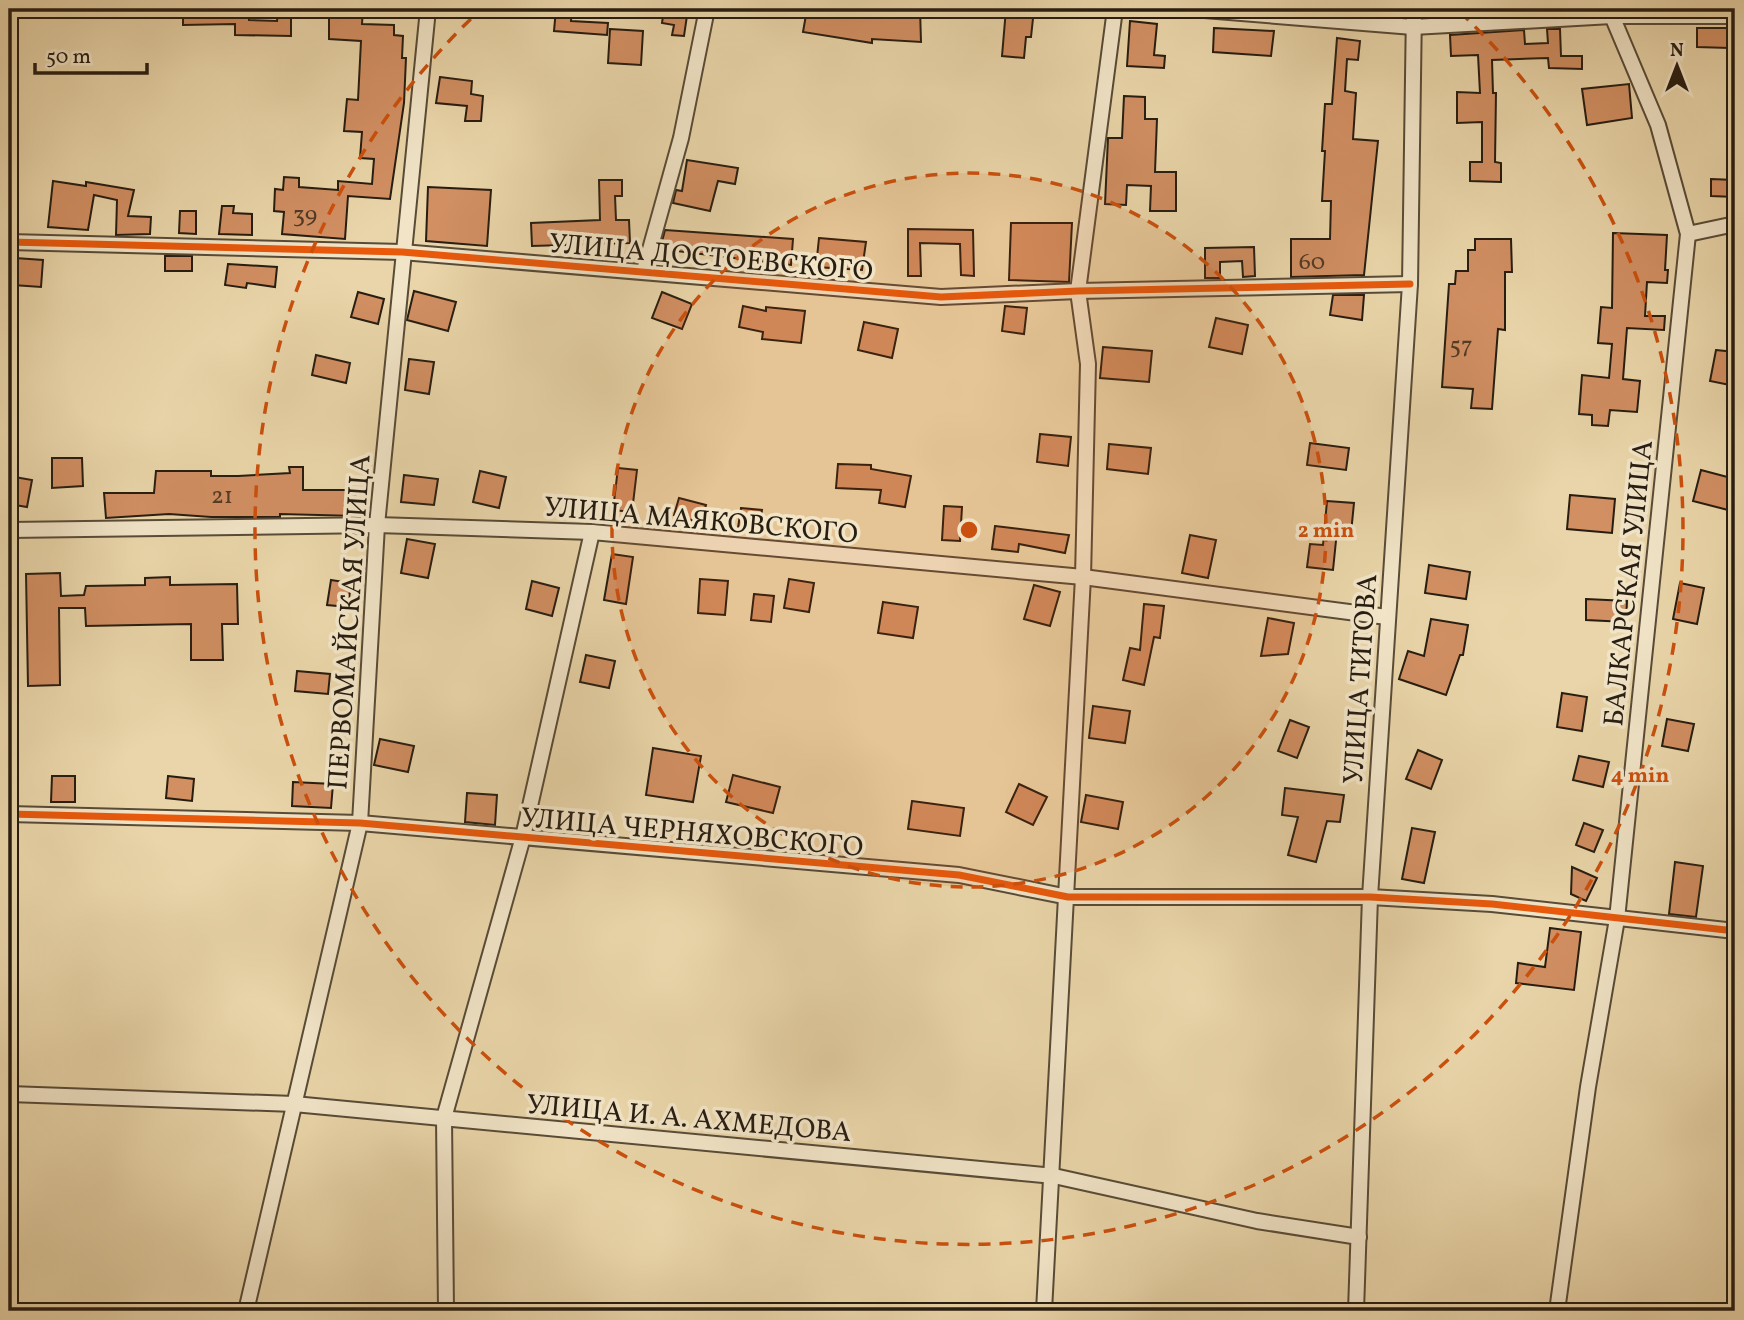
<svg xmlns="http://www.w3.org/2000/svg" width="1744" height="1320" font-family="Vollkorn,serif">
	<rect width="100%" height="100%" fill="#e9d5a9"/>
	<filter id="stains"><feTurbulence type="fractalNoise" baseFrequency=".00286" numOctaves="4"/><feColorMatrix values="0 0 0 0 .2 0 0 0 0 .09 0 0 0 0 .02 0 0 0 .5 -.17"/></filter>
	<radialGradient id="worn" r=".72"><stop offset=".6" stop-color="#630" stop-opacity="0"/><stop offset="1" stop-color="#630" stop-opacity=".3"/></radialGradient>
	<g fill="#d18f62" stroke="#271d11" stroke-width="2">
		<path d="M183,9H194V12L249,9V20L277,21L278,11L291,12V36L235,35V24L183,25Z"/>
		<path d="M329,9H363L362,24L394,25V35L403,36L402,58H406L404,103L390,199L348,196L345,239L282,234L284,212L274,211L275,189L283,190L284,177L299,178V187L338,190V181L372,184L374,159L360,158L362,132L344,131L347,99L358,100L361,41L329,39Z"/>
		<path d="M556,9H572L571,21L608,23L607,35L554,31Z"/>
		<path d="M664,9H688L684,36L672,35L674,25L662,23Z"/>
		<path d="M807,9H920L921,42L872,39V43L803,32Z"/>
		<path d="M1006,9H1034L1031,37H1026L1024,58L1002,56Z"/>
		<path d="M1449,9H1484V13L1449,15Z"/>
		<path d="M1130,21L1157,24L1154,55L1165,56L1164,68L1127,66Z"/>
		<path d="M1214,28L1274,31L1271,56L1213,52Z"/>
		<path d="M1697,28H1729V48L1697,47Z"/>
		<path d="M610,29L643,31L641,65L608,63Z"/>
		<path d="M1547,29H1560L1561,56H1582V69L1549,68L1548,58L1492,60L1493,93H1496L1495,162L1501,163V182L1470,181V162H1482V122L1457,123V92L1480,93L1478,55L1451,56L1450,35L1524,30L1525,44L1548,43Z"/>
		<path d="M1337,38L1360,41L1358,60L1347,59L1345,91L1356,93L1353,139L1378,141L1364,275L1291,277V239H1330L1331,201H1322L1325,151H1322L1325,104H1332Z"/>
		<path d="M440,77L472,81L471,94L483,96L481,121H465L467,106L436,103Z"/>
		<path d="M1629,84L1632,118L1587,125L1582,89Z"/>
		<path d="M1124,96L1145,97V119H1157L1155,172H1176V211H1150L1151,186L1127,185L1126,205L1105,204L1108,138H1122Z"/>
		<path d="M687,160L738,168L735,184L718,181L710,211L673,203L676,190L682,191Z"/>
		<path d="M1711,179L1735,180V197L1711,196Z"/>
		<path d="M599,180H622V196H615L616,220H629L630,243L532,246L531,223L600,220Z"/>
		<path d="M53,181L86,186V182L134,190L128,216L151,217L150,234L116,235L117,200L94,195L88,230L48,227Z"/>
		<path d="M428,187L491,190L487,246L426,241Z"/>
		<path d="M222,206H234L233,213L252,214V235L219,234Z"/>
		<path d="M180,211H196V234L179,233Z"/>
		<path d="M1011,223H1072L1069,282L1009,280Z"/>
		<path d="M908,229L973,230L974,276L961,275L960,244L920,243L921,276H908Z"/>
		<path d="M665,230L793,239L791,265L660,249Z"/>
		<path d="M1613,233L1667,235L1665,270H1668L1667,283L1647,282L1645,316H1665L1664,330L1627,328L1623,379L1640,381L1637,412L1610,410L1608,426L1592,425V415L1579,414L1582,375L1609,378L1612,344L1598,343L1601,307L1612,308Z"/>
		<path d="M819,238L866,242L862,270L816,267Z"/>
		<path d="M1475,239H1511L1512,272H1505V330L1498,329L1492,409L1471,408L1473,389L1442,387L1449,284H1455L1456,271H1468V250H1475Z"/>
		<path d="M1254,247L1255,276L1243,277L1242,261L1220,262V278H1205V248Z"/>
		<rect x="165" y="256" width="27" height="15"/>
		<path d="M15,258L43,260L41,287L13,285Z"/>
		<path d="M228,264L277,267L275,287L247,283L246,288L225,285Z"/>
		<path d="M414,291L456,302L448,331L407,320Z"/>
		<path d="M358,292L384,299L378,324L351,317Z"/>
		<path d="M662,292L692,304L682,329L652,318Z"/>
		<path d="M1333,295H1364L1362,320L1330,315Z"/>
		<path d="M743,306L766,311V307L805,311L801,343L762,339L763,332L739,327Z"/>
		<path d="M1005,306L1027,308L1024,334L1002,331Z"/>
		<path d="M1216,318L1248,325L1242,354L1209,347Z"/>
		<path d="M864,322L898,329L892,358L858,350Z"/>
		<path d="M1103,347L1152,351L1149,382L1100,378Z"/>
		<path d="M1716,350L1735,352V386L1710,381Z"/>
		<path d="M316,355L350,363L346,383L312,375Z"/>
		<path d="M409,359L434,362L429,394L405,390Z"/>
		<path d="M1040,434L1071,437L1068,466L1037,462Z"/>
		<path d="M1310,443L1349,448L1346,470L1307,465Z"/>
		<path d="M1109,444L1151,448L1148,474L1107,469Z"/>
		<path d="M52,458H82L83,486L52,488Z"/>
		<path d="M838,464L871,465V469L911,476L905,507L879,503L881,490L836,488Z"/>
		<path d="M289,467H303V490H355L357,516L280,514V517H211L169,514L106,518L104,493H154L156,471H211V476H238L290,473Z"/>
		<path d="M618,468L637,470L632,512L613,510Z"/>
		<path d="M1701,470L1735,479L1728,510L1693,501Z"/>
		<path d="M480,471L506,477L499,508L473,502Z"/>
		<path d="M404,475L438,479L434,505L401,502Z"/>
		<path d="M9,476L32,480L27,507L9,504Z"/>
		<path d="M1570,495L1615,499L1612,533L1567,529Z"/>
		<path d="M679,498L706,505L701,523L674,515Z"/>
		<path d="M1327,501L1354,503L1351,533L1337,531L1333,570L1307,567L1310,544L1323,545Z"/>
		<path d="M944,506L962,507L960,541L942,540Z"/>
		<path d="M741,508L762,510L759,531L738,528Z"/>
		<path d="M995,526L1069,535L1065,553L1019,544L1018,552L992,549Z"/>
		<path d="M1190,535L1216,540L1208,578L1182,573Z"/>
		<path d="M407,539L435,544L428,578L401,573Z"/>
		<path d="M612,554L633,557L626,604L604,600Z"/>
		<path d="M1429,565L1470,572L1466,599L1425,593Z"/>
		<path d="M60,573L61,596L84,595L86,586L145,585V578L170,577V585L237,584L238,624H222L223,660H191V624L86,626L85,608H59L60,685L28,686L26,574Z"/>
		<path d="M700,579L728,581L725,615L698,613Z"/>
		<path d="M789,579L814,583L809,612L784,608Z"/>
		<path d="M331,580L351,583L348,607L327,605Z"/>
		<path d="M532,581L559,588L552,616L526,609Z"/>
		<path d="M1680,583L1704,588L1697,624L1673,619Z"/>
		<path d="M1034,585L1060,592L1050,626L1024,619Z"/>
		<path d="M754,594L774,596L771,622L751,620Z"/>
		<path d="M1586,599L1627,601L1626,622L1586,620Z"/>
		<path d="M883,602L918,607L913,638L878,633Z"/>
		<path d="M1144,604L1164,606L1160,638L1154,637L1144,685L1123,680L1130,648L1140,650Z"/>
		<path d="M1268,618L1294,623L1288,654L1261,656Z"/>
		<path d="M1431,619L1468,625L1463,655H1460L1446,695L1399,679L1408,651L1424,656Z"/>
		<path d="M586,655L615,661L609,688L580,682Z"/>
		<path d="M297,671L330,674L328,694L295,691Z"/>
		<path d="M1562,693L1587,697L1582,731L1557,727Z"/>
		<path d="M1093,706L1130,711L1125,743L1089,738Z"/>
		<path d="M1667,719L1694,724L1688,751L1662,746Z"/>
		<path d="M1290,720L1309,727L1297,758L1278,751Z"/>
		<path d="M380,739L414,746L408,772L374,765Z"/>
		<path d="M653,748L701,756L693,802L646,795Z"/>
		<path d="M1418,750L1442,760L1431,789L1406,779Z"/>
		<path d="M1579,756L1609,762L1603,787L1573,780Z"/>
		<path d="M733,775L780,787L773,813L726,802Z"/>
		<path d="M52,776H75V802H51Z"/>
		<path d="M168,776L194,779L192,801L166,798Z"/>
		<path d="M293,782L333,784L331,808L292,806Z"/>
		<path d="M1019,784L1047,797L1033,825L1006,812Z"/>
		<path d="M1285,788L1344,795L1340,822L1327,821L1316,862L1288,855L1298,817L1282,815Z"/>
		<path d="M467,793L497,795L495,825L465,822Z"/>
		<path d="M1086,795L1123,802L1118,829L1081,822Z"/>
		<path d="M912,801L964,808L960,836L908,829Z"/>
		<path d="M1584,823L1603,830L1594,852L1576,845Z"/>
		<path d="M1412,828L1435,832L1424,883L1402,879Z"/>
		<path d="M1675,862L1703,866L1696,917L1669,914Z"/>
		<path d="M1572,867L1597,878L1586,901L1571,894Z"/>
		<path d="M1550,928L1581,932L1574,990L1516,983L1518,963L1545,967Z"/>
	</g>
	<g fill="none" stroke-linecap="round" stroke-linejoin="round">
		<defs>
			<g id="minor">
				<path d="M1192,9L1413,27L1612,16H1735"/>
				<path d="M1688,234L1735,224"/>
				<path d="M9,242L402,252L941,297L1078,291L1410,284"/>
				<path d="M644,271L681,138L707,9"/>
				<path d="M9,530L377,525L592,532L1083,577L1387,617"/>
				<path d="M9,814L360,823L959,875L1068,897H1370L1492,904L1735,931"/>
				<path d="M9,1094L294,1104L1054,1176L1257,1221L1359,1237"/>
				<path d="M246,1311L360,823L377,525L428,9"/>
				<path d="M446,1311L444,1118L523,837L592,532"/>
				<path d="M1044,1311L1083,577L1088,364L1078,291L1115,9"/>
				<path d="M1356,1311L1370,897L1410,284L1414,9"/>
				<path d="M1557,1311L1588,1087L1617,919L1688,234L1658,125L1612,16"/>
			</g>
		</defs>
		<use href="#minor" stroke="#584b37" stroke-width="18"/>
		<use href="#minor" stroke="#f1e4c7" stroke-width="14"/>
		<defs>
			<g id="cycleway">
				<path d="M9,242L402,252L941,297L1078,291L1410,284"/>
				<path d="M9,814L360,823L959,875L1068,897H1370L1492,904L1735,931"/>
			</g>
		</defs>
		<use href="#cycleway" stroke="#f1e4c7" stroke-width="11"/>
		<use href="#cycleway" stroke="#e8590c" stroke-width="7"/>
	</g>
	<circle cx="969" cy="530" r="357" fill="#cb500d" fill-opacity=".12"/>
	<g fill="none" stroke="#cb500d" stroke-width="3.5" stroke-dasharray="12 9">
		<circle cx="969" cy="530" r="357"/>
		<path d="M1460 12A714 714 0 1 1 478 12"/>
	</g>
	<g text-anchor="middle" stroke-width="7" stroke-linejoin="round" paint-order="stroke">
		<g font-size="24" fill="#523a25">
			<text x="305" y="222">39</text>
			<text x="1312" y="269">60</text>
			<text x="1461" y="353">57</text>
			<text x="222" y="503">21</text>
		</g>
		<g font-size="28" fill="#271d11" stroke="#f1e4c7">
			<text transform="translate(711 256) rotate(5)" y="10">УЛИЦА ДОСТОЕВСКОГО</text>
			<text transform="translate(701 519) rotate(5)" y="10">УЛИЦА МАЯКОВСКОГО</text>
			<text transform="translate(1627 583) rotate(-84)" y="10">БАЛКАРСКАЯ УЛИЦА</text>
			<text transform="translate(348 622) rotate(-86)" y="10">ПЕРВОМАЙСКАЯ УЛИЦА</text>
			<text transform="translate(1359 679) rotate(-86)" y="10">УЛИЦА ТИТОВА</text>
			<text transform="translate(692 831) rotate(5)" y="10">УЛИЦА ЧЕРНЯХОВСКОГО</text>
			<text transform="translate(689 1117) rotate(5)" y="10">УЛИЦА И. А. АХМЕДОВА</text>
		</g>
	</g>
	<circle cx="969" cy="530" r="10" fill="#cb500d" stroke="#f1e4c7" stroke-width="3.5"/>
	<g font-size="21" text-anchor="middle" font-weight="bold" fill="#cb500d" stroke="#f1e4c7" stroke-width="7" stroke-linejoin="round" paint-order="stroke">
		<text x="1326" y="537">2 min</text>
		<text x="1640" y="782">4 min</text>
	</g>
	<rect width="1744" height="1320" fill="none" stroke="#e9d5a9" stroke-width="35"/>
	<rect x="10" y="10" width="1723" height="1299" fill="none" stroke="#271d11" stroke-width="3.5"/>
	<rect x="18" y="18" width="1709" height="1285" fill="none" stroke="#271d11" stroke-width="2"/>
	<g transform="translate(1677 66)" stroke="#f1e4c7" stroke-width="5" paint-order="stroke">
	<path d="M0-5L12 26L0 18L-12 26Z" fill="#271d11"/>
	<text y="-10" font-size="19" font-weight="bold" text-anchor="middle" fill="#271d11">N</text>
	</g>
	<path d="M35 63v10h112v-10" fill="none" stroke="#271d11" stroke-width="3.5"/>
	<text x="46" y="63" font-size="21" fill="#271d11" stroke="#f1e4c7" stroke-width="5" paint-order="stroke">50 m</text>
	<rect width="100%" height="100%" filter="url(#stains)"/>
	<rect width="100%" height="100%" fill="url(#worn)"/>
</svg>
